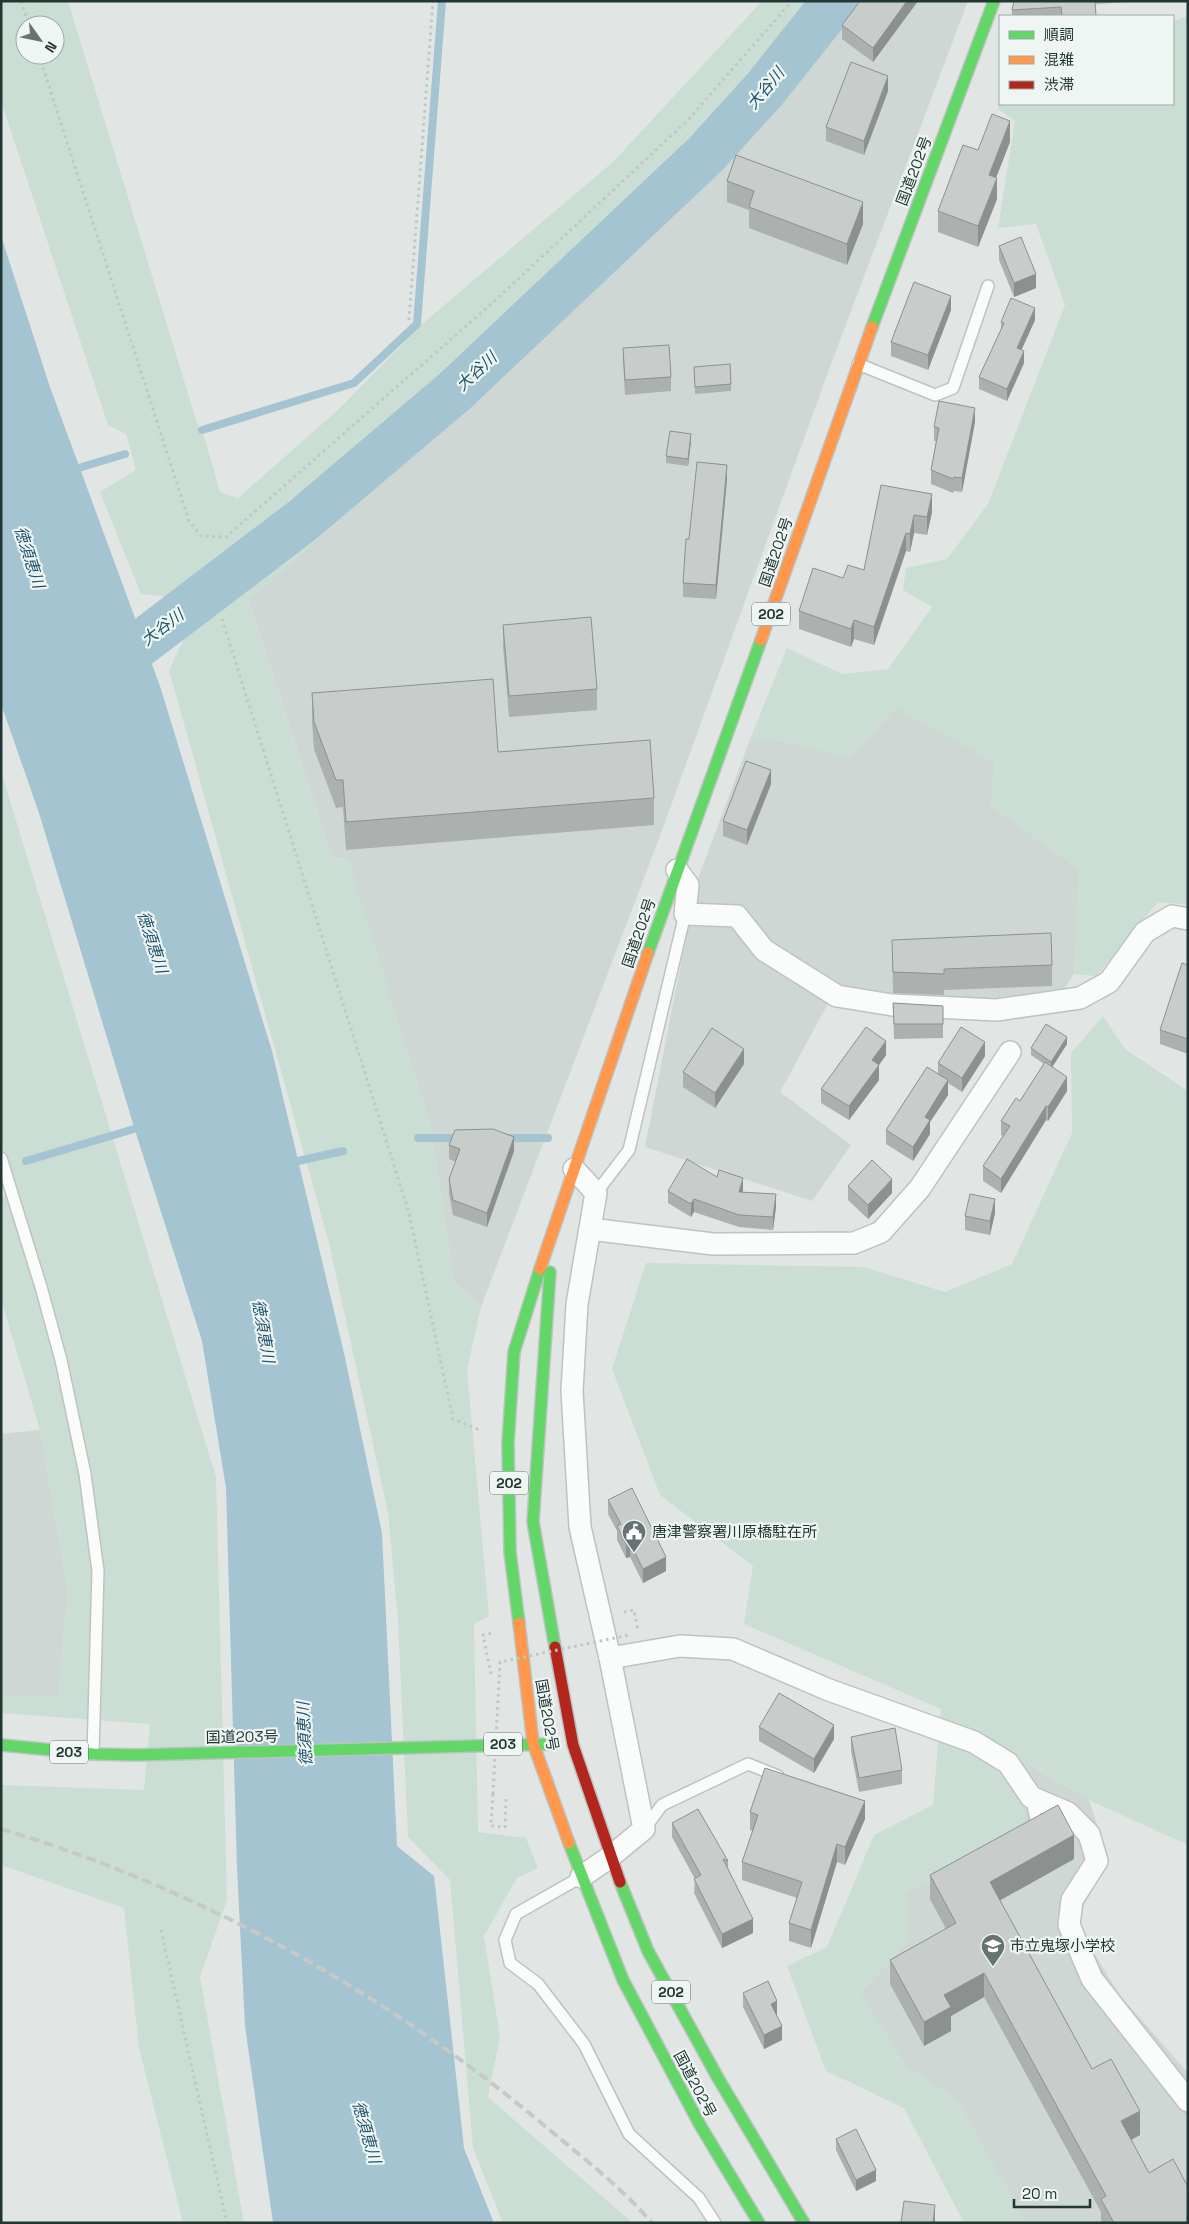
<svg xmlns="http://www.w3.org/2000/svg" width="1189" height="2224" font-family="'Space Grotesk','Noto Sans JP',sans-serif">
	<rect width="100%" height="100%" fill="#e1e6e4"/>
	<g fill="#cfd7d5">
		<path d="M862,1H968L830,367L660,836L481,1307L454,1282L431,1128L347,858L333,859L248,600L466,408L731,157Z"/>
		<path d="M895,707L995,762L991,805L1080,870L1074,974L1059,997L893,999L837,987L780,1092L851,1145L812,1201L645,1147L697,881L751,737L798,744L851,758Z"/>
		<path d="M40,1430L68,1590L58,1697L1,1696V1434Z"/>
		<path d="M1028,1763L1089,1800L1109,1860L1075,1922L1119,1994L1188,2073V2223H1026L956,2099L906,2067L860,1993L908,1941L907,1893L1024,1831Z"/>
	</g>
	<g fill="#cbded4" fill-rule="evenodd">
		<path d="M1,1H68L198,426L205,439L220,492L238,498L340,408L422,324L614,161L762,1H821L699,142L445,383L180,598L141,594L100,492L136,470L126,434L108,425L1,101ZM25,25H55V55H25Z"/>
		<path d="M1188,16V905L1158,902L1096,976L1074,974L1080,870L991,805L995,762L896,708L851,758L798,744L751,737L787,648L842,674L888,669L932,607L903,590L906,568L947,559L988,504L1065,305L1036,224L998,228L1015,121L998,109L1000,102V104H1173V21Z"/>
		<path d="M466,408L248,601L333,859L348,858L431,1128L454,1282L481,1307L467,1370L489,1616L474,1624L478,1832L526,1838L538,1868L517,1878L484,1936L500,2036L488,2097L633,2223H503L473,2148L450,1880L408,1837L398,1621L388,1513L329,1243L169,670L187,633Z"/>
		<path d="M1,771L216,1477L227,1900L200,1977L244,2223H183L139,2048L124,1908L1,1865V1785L144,1790L150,1724L1,1713V1696L58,1697L68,1590L40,1430L1,1299V1197L18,1189L1,1143Z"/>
		<path d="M1103,1016L1125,1049L1188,1091V1845L1089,1800L1029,1763L1024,1831L907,1893L908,1941L860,1993L906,2067L956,2099L1026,2223H964L904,2108L826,2071L787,1966L827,1947L874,1835L933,1805L941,1709L744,1624L753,1566L660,1495L612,1369L646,1263L864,1267L945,1292L1012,1264L1072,1133L1071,1053Z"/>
	</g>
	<path fill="#a5c4d1" d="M1,236L50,387L160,686L272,1051L344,1353L382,1533L397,1846L434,1876L464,2148L494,2223H273L245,2026L237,1868L226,1488L202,1341L134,1127L39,813L1,704Z"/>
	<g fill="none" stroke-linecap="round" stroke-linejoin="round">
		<g stroke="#a5c4d1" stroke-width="8">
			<path d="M202,430L354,383L417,324L442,1"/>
			<path d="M72,470L125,454"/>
			<path d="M418,1138H461"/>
			<path d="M505,1138H548"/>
			<path d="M26,1161L144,1126"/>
			<path d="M289,1163L343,1151"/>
		</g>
		<path stroke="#a5c4d1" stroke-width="46" d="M94,679L303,520L455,391L706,154L765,89L835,1"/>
		<defs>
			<g id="lane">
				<path d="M858,364L935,395L953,388L988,286"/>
				<path d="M1,1158L41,1287L61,1360L85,1474L98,1571L93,1754"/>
				<path d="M596,1193L629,1150L685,914"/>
				<path d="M1031,1797L1038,1828"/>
				<path d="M645,1828L662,1805L748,1764L778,1776"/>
				<path d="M581,1877L516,1914L505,1940L510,1963L538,1984L584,2044L629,2134L699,2198L715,2223"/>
			</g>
			<g id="street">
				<path d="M677,870L688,885L685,914L737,916L764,950L837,996L892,1005L997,1010L1080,998L1109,982L1145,932L1172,916L1188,919"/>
				<path d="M574,1169L596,1193L577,1304L572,1391L580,1527L610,1658L644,1829L610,1857L581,1877"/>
				<path d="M590,1229L713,1244L854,1243L881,1232L920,1188L1010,1052"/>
				<path d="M610,1658L680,1646L733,1649L829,1690L974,1742L1008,1763L1031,1797L1068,1813L1089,1834L1097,1861L1072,1900L1069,1925L1092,1979L1188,2101"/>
			</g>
			<g id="fast">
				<path d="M872,327L994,1"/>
				<path d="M648,953L761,640"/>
				<path d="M550,1272L533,1522L555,1647"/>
				<path d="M519,1623L510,1552L508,1443L514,1352L540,1269"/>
				<path d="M1,1745L93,1754L136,1755L552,1744"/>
				<path d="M569,1843L623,1980L700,2125L759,2223"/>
				<path d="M620,1882L648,1951L718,2078L804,2223"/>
			</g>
			<g id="slow">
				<path d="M761,640L872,327"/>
				<path d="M540,1269L648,953"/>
				<path d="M519,1623L533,1743L569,1843"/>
			</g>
			<path id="jam" d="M555,1647L573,1745L620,1882"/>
		</defs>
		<use href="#lane" stroke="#bec3c1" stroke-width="14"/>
		<use href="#street" stroke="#bec3c1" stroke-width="24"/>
		<use href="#fast" stroke="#bcc3c1" stroke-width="14"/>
		<use href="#slow" stroke="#bcc3c1" stroke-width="14"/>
		<use href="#jam" stroke="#bcc3c1" stroke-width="14"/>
		<g stroke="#bfc7c6" stroke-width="3" stroke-dasharray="2.5 4" stroke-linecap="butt">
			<path d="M21,1L29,25"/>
			<path d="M39,55L189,521L201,536L226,537L498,298L688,120L792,1"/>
			<path d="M409,320L433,1"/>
			<path d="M222,619L409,1213L453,1419L482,1431"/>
			<path d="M624,1612L634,1610L638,1630"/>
			<path d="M491,1674L483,1635L493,1633"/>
			<path d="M493,1794L491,1826L505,1827L506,1799"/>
			<path d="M161,1930L227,2223"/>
		</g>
		<use href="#lane" stroke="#fafbfb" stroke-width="11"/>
		<use href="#street" stroke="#fafbfb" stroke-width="21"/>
		<use href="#fast" stroke="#63d668" stroke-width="11"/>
		<use href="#slow" stroke="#ff974d" stroke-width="11"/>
		<use href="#jam" stroke="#b3261e" stroke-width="11"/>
		<path stroke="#c6c9c9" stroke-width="4" stroke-dasharray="10 5" stroke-linecap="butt" d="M1,1829C200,1888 388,1994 546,2127C582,2157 621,2187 652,2223"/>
		<path stroke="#bfc7c6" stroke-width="3" stroke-dasharray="2.5 4" stroke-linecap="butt" d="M493,1794L500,1662L629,1635"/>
	</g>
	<g fill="#acb0af">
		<path d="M918,1L873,62L842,39V25Z"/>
		<path d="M1014,1H1143L1095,4L1096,16H1012V10Z"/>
		<path d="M888,91L864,155L826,141V127Z"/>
		<path d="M1010,142L996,177L997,199L978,247L938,232V211L978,150Z"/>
		<path d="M727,181L863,224L847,265L749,228V210L727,202Z"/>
		<path d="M999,246L1036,288L1014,297L999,260Z"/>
		<path d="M951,310L928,370L891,356V342Z"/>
		<path d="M1035,320L1021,350L1024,363L1007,401L979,389V377L1001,330V322Z"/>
		<path d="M623,348L671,377V391L625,395L623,362Z"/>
		<path d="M694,367L731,384V391L695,394Z"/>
		<path d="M975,422L962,492L954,491L953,493L931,484V470L936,441H934V427Z"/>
		<path d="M691,441L688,466L666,463V456Z"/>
		<path d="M727,479L716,599L683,597V583L689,539Z"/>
		<path d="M881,485L932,512L927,535L914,533L910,552L906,551L874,645L854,639L851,647L799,629V611L843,578L864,570Z"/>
		<path d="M503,625L597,689V710L509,717L503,646Z"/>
		<path d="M312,693L498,752L654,798V825L346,850L343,807L336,808L314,749L312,721Z"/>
		<path d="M771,784L747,845L723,836V821Z"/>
		<path d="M892,940L1052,965V986L944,990V995L893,993Z"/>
		<path d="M1188,965V1054L1160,1044V1030Z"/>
		<path d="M893,1003L943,1006V1038L894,1039Z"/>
		<path d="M1067,1044L1052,1067L1067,1091L1048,1121L1046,1120L1001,1193L983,1181V1166L1003,1136L1001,1135V1121L1020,1101L1044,1064L1031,1055V1048Z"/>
		<path d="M886,1055L879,1065V1080L849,1120L821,1103V1089Z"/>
		<path d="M985,1056L962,1092L948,1083V1095L930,1122V1134L913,1161L886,1144V1130L938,1074V1063Z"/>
		<path d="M744,1064L715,1108L683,1087V1072Z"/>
		<path d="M449,1145L514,1151L487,1227L453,1215L449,1193V1179L456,1162L449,1159Z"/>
		<path d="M717,1177L743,1191V1192L776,1207L773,1230L739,1227L694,1212L691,1217L668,1203V1191Z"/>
		<path d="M848,1186L892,1193L868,1219L848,1200Z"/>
		<path d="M995,1213L990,1235L965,1230V1216Z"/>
		<path d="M608,1500L666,1571L643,1583L630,1557L626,1558L617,1540V1531L608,1514Z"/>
		<path d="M759,1727L834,1739L814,1773L759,1741Z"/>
		<path d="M851,1737L902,1770V1784L859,1792L851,1751Z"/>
		<path d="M750,1812L865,1819L845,1865L837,1862L811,1948L789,1941V1923L797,1898L742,1880V1862L753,1831L750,1830Z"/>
		<path d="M672,1823L728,1861V1868L753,1933L722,1948L694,1893L695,1879L672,1837Z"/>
		<path d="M1074,1859L1000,1900L1092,2069L1140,2135L1131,2140L1149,2173L1188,2223H1101V2212L984,1997L951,2016V2031L924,2046L890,1984V1960L946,1929L930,1899V1875Z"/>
		<path d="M743,1993L777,2015L782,2040L764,2049L743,2007Z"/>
		<path d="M836,2139L876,2181L856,2191L836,2150Z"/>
	</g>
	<g fill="#8c908f">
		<path d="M907,1H918L873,62V48Z"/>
		<path d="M888,76V91L864,155V141Z"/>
		<path d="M1010,121V142L989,196V175Z"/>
		<path d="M997,178V199L978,247V226Z"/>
		<path d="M863,202V224L847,265V244Z"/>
		<path d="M1036,274V288L1014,297V283Z"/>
		<path d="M951,296V310L928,370V355Z"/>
		<path d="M1035,308V320L1017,360V348Z"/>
		<path d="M1024,351V363L1007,401V389Z"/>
		<path d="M975,408V422L962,492V478Z"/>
		<path d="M691,434V441L688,466V459Z"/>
		<path d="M727,465V479L716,599V585Z"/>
		<path d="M932,494V512L927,535V517Z"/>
		<path d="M914,515V533L910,552V534Z"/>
		<path d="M906,533V551L874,645V627Z"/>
		<path d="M854,620V639L851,647V629Z"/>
		<path d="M771,770V784L747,845V830Z"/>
		<path d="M1067,1037V1044L1051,1069V1062Z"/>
		<path d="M886,1041V1055L879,1065V1080L849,1120V1106L872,1060Z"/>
		<path d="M985,1042V1056L962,1092V1078Z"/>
		<path d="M744,1049V1064L715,1108V1093Z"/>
		<path d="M1067,1077V1091L1048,1121V1107Z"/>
		<path d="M948,1080V1095L930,1122V1134L913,1161V1147L925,1117Z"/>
		<path d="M1046,1106V1120L1001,1193V1179Z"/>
		<path d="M514,1137V1151L487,1227V1213Z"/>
		<path d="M743,1178V1191L739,1204V1192Z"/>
		<path d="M892,1179V1193L868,1219V1205Z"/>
		<path d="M776,1194V1207L773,1230V1217Z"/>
		<path d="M694,1199V1212L691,1217V1204Z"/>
		<path d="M995,1199V1213L990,1235V1221Z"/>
		<path d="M630,1543V1557L626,1558V1544Z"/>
		<path d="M666,1557V1571L643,1583V1569Z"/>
		<path d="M834,1725V1739L814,1773V1759Z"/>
		<path d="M865,1801V1819L845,1865V1847Z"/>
		<path d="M1074,1835V1859L990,1906V1882Z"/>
		<path d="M837,1844V1862L811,1948V1930Z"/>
		<path d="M753,1919V1933L722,1948V1934Z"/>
		<path d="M984,1973V1997L951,2016V2031L924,2046V2022L944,1995Z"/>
		<path d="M777,2001V2015L771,2018V2004Z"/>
		<path d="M782,2026V2040L764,2049V2035Z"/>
		<path d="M1140,2111V2135L1121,2145V2121Z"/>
		<path d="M876,2170V2181L856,2191V2180Z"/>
		<path d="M935,2205V2223H933Z"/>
	</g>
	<g fill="#c8cdcc" stroke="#8c908f">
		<path d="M860,1H907L873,48L842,25Z"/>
		<path d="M1014,1H1095L1096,16H1062L1061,7L1012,10Z"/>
		<path d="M851,62L888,76L864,141L826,127Z"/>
		<path d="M992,114L1010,121L989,175L997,178L978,226L938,211L963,145L978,150Z"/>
		<path d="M736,155L863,202L847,244L749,207L754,191L727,181Z"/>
		<path d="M1021,237L1036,274L1014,283L999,246Z"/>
		<path d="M914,282L951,296L928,355L891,342Z"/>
		<path d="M1011,298L1035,308L1017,348L1024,351L1007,389L979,377L1004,323L1001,322Z"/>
		<path d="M669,345L671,377L625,380L623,348Z"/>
		<path d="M730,364L731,384L695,387L694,367Z"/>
		<path d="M939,401L975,408L962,478L954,477L953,479L931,470L939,428L934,427Z"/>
		<path d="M670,431L691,434L688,459L666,456Z"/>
		<path d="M697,462L727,465L716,585L683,583L686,539H689Z"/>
		<path d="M881,485L932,494L927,517L914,515L910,534L906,533L874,627L854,620L851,629L799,611L813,568L843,578L848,565L864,570Z"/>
		<path d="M591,617L597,689L509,696L503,625Z"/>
		<path d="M493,679L498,752L650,740L654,798L346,822L343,780H336L314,722L312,693Z"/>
		<path d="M746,761L771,770L747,830L723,821Z"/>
		<path d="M1051,933L1052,965L944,969V974L893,972L892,940Z"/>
		<path d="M1182,963L1188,965V1039L1160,1030Z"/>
		<path d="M893,1003L943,1006V1024H894Z"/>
		<path d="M1046,1024L1067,1037L1051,1062L1031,1048Z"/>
		<path d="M866,1027L886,1041L872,1060L879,1065L849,1106L821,1089Z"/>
		<path d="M961,1027L985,1042L962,1078L938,1063Z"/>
		<path d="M712,1028L744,1049L715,1093L683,1072Z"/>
		<path d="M1045,1062L1067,1077L1048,1107L1046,1106L1001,1179L983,1166L1010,1126L1001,1121L1016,1098L1020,1101Z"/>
		<path d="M927,1067L948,1080L925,1117L930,1120L913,1147L886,1130Z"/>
		<path d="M493,1129L514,1137L487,1213L453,1200L449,1179L460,1149L449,1145L455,1130Z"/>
		<path d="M687,1159L717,1177L719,1170L743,1178L739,1192L776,1194L773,1217L739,1215L694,1199L691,1204L668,1191Z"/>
		<path d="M872,1160L892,1179L868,1205L848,1186Z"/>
		<path d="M970,1194L995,1199L990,1221L965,1216Z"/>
		<path d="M632,1488L666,1557L643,1569L630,1543L626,1544L617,1526L621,1524L608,1500Z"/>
		<path d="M779,1693L834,1725L814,1759L759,1727Z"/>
		<path d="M895,1728L902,1770L859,1778L851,1737Z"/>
		<path d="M765,1768L865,1801L845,1847L837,1844L811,1930L789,1923L802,1882L742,1862L758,1815L750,1812Z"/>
		<path d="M1058,1805L1074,1835L990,1882L1092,2069L1111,2059L1140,2111L1121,2121L1149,2173L1173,2159L1188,2187V2223H1114L1101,2199L1106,2196L984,1973L944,1995L951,2007L924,2022L890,1960L956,1923L930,1875Z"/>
		<path d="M698,1809L728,1861L723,1859L753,1919L722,1934L694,1879L701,1875L672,1823Z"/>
		<path d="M768,1981L777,2001L771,2004L782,2026L764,2035L743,1993Z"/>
		<path d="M856,2129L876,2170L856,2180L836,2139Z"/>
		<path d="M904,2201L935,2205L933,2223H901Z"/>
	</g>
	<defs>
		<symbol id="civic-pin" viewBox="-11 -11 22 30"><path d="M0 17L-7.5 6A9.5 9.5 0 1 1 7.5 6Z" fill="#657472" stroke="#eef5f3"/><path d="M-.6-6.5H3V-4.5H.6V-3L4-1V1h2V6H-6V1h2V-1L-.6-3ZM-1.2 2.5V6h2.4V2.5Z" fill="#fff"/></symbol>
		<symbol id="school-pin" viewBox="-11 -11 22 30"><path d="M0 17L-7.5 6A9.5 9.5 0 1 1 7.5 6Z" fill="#657472" stroke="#eef5f3"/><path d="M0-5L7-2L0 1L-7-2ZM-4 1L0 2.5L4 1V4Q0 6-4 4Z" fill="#fff"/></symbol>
	</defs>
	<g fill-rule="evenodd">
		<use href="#civic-pin" x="620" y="1518" width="28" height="38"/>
		<use href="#school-pin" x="979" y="1932" width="28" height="38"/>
	</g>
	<g text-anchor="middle" stroke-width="4.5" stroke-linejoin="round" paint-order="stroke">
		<g fill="#eef5f3" stroke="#5f6f6d" stroke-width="1">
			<rect x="752" y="602.5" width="38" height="23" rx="4"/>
			<rect x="490" y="1471.5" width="38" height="23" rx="4"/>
			<rect x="484" y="1732.5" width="38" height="23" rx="4"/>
			<rect x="50" y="1740.5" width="38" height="23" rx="4"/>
			<rect x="652" y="1980.5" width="38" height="23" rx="4"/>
		</g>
		<g font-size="14" font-weight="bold" fill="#223634">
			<text x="771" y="619">202</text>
			<text x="509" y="1488">202</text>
			<text x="503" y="1749">203</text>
			<text x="69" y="1757">203</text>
			<text x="671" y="1997">202</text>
		</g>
		<g font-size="15" fill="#223634" stroke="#eef5f3">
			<text transform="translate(914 171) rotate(-69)" y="5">国道202号</text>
			<text transform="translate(776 552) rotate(-71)" y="5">国道202号</text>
			<text transform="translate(639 933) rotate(-71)" y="5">国道202号</text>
			<text transform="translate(547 1715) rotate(80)" y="5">国道202号</text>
			<text transform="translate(242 1737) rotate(-1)" y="5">国道203号</text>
			<text transform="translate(695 2084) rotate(62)" y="5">国道202号</text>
		</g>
		<g font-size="15" fill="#223634" stroke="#eef5f3" text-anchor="start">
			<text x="652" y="1537">唐津警察署川原橋駐在所</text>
			<text x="1010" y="1951">市立鬼塚小学校</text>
		</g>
		<g font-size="16" font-style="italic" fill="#22546c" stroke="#eef5f3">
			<text transform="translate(765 88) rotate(-50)" y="6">大谷川</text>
			<text transform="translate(476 371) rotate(-43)" y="6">大谷川</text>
			<text transform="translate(30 557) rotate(72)" y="6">徳須恵川</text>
			<text transform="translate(162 627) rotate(-37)" y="6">大谷川</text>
			<text transform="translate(153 942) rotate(72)" y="6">徳須恵川</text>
			<text transform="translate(264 1331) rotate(80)" y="6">徳須恵川</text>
			<text transform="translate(304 1734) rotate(-93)" y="6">徳須恵川</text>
			<text transform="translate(367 2132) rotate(74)" y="6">徳須恵川</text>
		</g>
	</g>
	<rect width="1189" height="2224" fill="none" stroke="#223634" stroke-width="5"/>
	<rect x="999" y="15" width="175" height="90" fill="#eef5f3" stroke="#9ca9a7"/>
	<rect x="1009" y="31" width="25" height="8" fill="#63d668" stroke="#9ca9a7"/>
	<text x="1044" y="40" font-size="15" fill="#223634">順調</text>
	<rect x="1009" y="56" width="25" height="8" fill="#ff974d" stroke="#9ca9a7"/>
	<text x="1044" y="65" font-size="15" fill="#223634">混雑</text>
	<rect x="1009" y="81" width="25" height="8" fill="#b3261e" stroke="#9ca9a7"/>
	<text x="1044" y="90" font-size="15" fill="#223634">渋滞</text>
	<g transform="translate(40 40) rotate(123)"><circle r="24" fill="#eef5f3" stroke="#9ca9a7"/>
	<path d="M0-4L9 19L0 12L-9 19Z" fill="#657472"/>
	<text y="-8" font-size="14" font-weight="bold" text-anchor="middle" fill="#223634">N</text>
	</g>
	<path d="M1014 2199v8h76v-8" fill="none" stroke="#223634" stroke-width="2.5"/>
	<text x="1022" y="2199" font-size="15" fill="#223634" stroke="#eef5f3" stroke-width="4" paint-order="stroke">20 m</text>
</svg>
